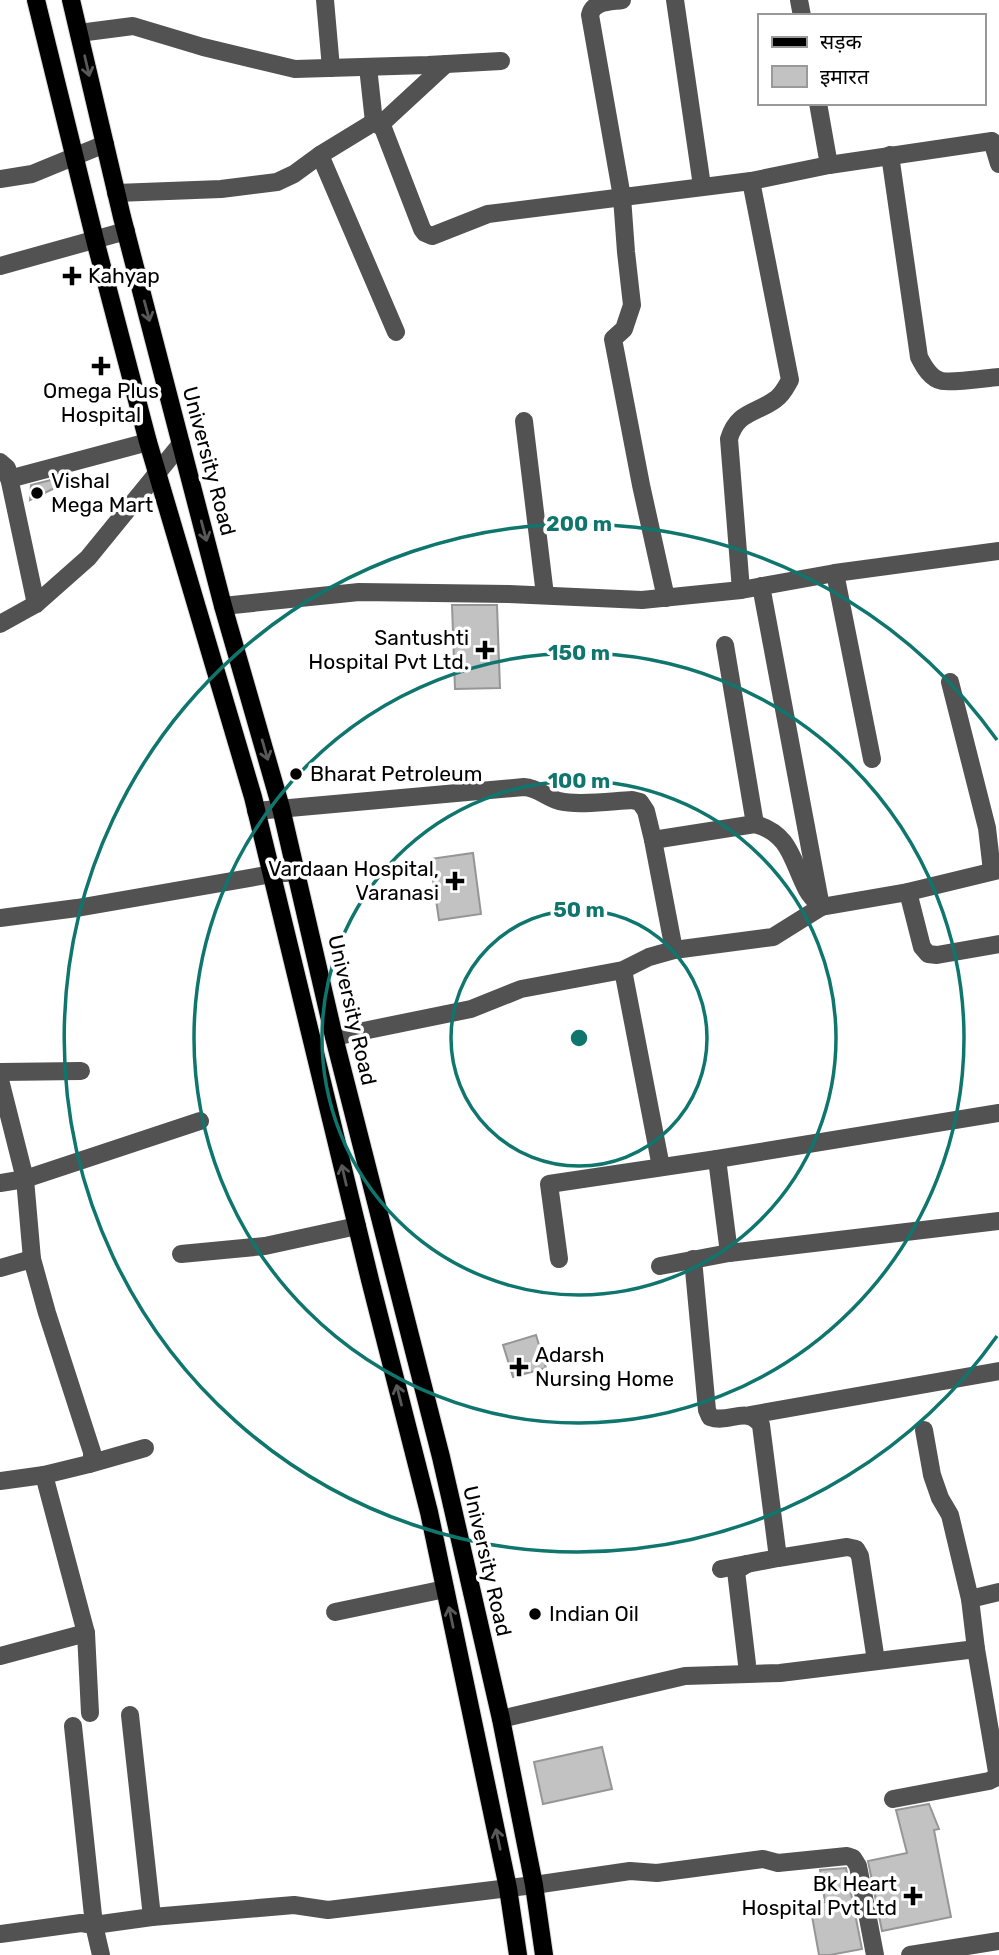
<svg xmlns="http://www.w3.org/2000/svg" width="999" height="1955" font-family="Rubik,'Noto Sans Devanagari',sans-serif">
	<rect width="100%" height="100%" fill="#fff"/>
	<g fill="#c2c2c2" stroke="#969696" stroke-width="2">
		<path d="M55,479L59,486L30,500L31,485Z"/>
		<path d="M452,605H497L500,688L455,689Z"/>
		<path d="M473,853L481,914L439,920L430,859Z"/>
		<path d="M536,1335L546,1368L513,1377L503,1345Z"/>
		<path d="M602,1747L612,1789L543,1804L534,1762Z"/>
		<path d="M929,1804L939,1829L934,1830L951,1917L882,1931L868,1861L907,1853L896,1810Z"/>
		<path d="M846,1868L862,1949L830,1955H819L810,1905L825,1902L820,1870Z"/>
	</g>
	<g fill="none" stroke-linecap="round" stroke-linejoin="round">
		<defs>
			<g id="major">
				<path d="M36,0L95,240L148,442L253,797L370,1280L429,1512L508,1888L518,1955"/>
				<path d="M71,0L122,217L223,606L281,808L334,1037L441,1457L501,1719L534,1885L544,1955"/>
			</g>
		</defs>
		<use href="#major" stroke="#dbdbdb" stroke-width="20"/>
		<g stroke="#525252" stroke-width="18">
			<path d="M325,0L331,68"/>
			<path d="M622,0C610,2 593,1 590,15L622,197L626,252L632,305L624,329L613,339L641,485L666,598"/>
			<path d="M675,0L702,186"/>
			<path d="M799,0L802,16"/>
			<path d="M79,33L133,26L203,47L295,69L428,65L501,61"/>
			<path d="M368,67L374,122"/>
			<path d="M818,103L829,165"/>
			<path d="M380,125L446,64"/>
			<path d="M320,155L396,332"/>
			<path d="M890,155L919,357C924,367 931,379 942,381C954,383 986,378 999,377"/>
			<path d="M0,179L32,174L105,144"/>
			<path d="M116,193L221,189L277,182L294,174L320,155L374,122L383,128L422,229L425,233L432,236L488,214L751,181L829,165L992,141L999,164"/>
			<path d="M0,266L126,231"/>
			<path d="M524,421L545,595"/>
			<path d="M0,462L7,468L36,604"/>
			<path d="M9,479L148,442"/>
			<path d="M835,573L872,759"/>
			<path d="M741,590L729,439C737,411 756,414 776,399C783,394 786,387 790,380L751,181"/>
			<path d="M223,606L359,592L509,594L642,600L741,590L835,573L999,551"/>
			<path d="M0,624L36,604L88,558L181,444"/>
			<path d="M725,645L755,824"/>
			<path d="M950,682L987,828L992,871"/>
			<path d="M256,811L524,787C538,788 546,797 559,801C578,806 612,801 632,800L640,802L646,811L653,840L755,824C791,834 792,862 807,890C810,896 816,902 821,907L908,892L999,870"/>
			<path d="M653,840L674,950"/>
			<path d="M908,892L922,947L928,954L937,955L999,944"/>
			<path d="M0,918L77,908L272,874L296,872"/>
			<path d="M623,970L661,1167"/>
			<path d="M334,1037L471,1009L521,989L623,970L649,957L674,950L773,937L821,907L761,586"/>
			<path d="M0,1072L81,1071"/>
			<path d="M0,1080L25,1179L32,1259L47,1313L92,1452V1459L89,1464L44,1475L0,1481"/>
			<path d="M717,1159L729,1253"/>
			<path d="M0,1183L25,1179L200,1121"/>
			<path d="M181,1254L265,1246L357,1226"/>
			<path d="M559,1259L549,1184L717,1159L999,1113"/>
			<path d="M693,1259L707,1410L710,1417C729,1424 747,1405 761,1425L778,1558L847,1547L856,1549L860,1556L876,1661"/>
			<path d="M660,1266L729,1253L999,1221"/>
			<path d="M0,1268L32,1259"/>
			<path d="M750,1415L999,1371"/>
			<path d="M924,1430L932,1475L940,1498L950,1515L970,1599"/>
			<path d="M89,1464L145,1448"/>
			<path d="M44,1475L86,1633L90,1713"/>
			<path d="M747,1564L736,1571L747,1664"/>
			<path d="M721,1569L778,1558"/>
			<path d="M335,1612L445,1589"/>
			<path d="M0,1656L86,1633"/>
			<path d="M130,1715L152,1917"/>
			<path d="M501,1719L685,1676L780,1673L976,1649"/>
			<path d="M73,1726L94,1925L101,1955"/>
			<path d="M893,1799L989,1781L995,1778L997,1772L976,1649L970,1599L999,1592"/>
			<path d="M0,1934L81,1923L94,1925L152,1917L294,1905L328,1910L534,1885L630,1871L657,1873L763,1859L778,1863L847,1856L853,1858L858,1866L875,1955"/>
			<path d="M910,1955L999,1941"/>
		</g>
		<use href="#major" stroke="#000" stroke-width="18"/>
	</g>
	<defs><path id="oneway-shaft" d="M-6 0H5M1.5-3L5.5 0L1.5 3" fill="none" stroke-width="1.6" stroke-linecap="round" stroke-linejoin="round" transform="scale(1.75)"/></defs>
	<g stroke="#595959">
		<use href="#oneway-shaft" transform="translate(87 66) rotate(77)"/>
		<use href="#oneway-shaft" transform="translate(147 311) rotate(75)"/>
		<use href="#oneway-shaft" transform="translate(204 531) rotate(75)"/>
		<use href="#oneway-shaft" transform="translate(265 750) rotate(74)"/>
		<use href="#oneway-shaft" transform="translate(344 1175) rotate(-103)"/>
		<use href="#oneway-shaft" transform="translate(399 1395) rotate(-104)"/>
		<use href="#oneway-shaft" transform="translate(451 1617) rotate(-102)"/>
		<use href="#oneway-shaft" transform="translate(498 1839) rotate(-102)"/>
	</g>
	<g fill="none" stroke="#0f766e" stroke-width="3.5">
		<circle cx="579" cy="1038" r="128"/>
		<circle cx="579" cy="1038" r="257"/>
		<circle cx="579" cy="1038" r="385"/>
		<path d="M997 1336A514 514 0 1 1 997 740"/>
	</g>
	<g fill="#000" stroke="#fff" stroke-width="2.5">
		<path d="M68.5 265.5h7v7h7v7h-7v7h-7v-7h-7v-7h7z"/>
		<path d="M97.5 355.5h7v7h7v7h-7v7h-7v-7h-7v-7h7z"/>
		<circle cx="37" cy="493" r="7"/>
		<path d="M481.5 639.5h7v7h7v7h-7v7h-7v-7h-7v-7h7z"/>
		<circle cx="296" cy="774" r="7"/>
		<path d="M451.5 870.5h7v7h7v7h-7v7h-7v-7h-7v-7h7z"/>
		<path d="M515.5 1356.5h7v7h7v7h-7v7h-7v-7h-7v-7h7z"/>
		<circle cx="535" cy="1614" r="7"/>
		<path d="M909.5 1885.5h7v7h7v7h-7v7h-7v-7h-7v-7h7z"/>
	</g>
	<g text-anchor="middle" stroke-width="7" stroke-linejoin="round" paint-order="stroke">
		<g font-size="21" fill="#000" stroke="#fff" text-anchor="start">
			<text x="88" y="283">Kahyap</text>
			<text x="101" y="398" text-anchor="middle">Omega Plus<tspan x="101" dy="24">Hospital</tspan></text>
			<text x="51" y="488">Vishal<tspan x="51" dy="24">Mega Mart</tspan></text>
			<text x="469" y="645" text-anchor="end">Santushti<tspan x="469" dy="24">Hospital Pvt Ltd.</tspan></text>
			<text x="310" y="781">Bharat Petroleum</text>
			<text x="439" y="876" text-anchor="end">Vardaan Hospital,<tspan x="439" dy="24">Varanasi</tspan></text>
			<text x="535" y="1362">Adarsh<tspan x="535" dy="24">Nursing Home</tspan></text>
			<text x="549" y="1621">Indian Oil</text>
			<text x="897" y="1891" text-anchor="end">Bk Heart<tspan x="897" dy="24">Hospital Pvt Ltd</tspan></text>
		</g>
		<g font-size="21" fill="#000" stroke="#fff">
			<text transform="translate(209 461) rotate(75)" y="7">University Road</text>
			<text transform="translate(352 1010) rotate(77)" y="7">University Road</text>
			<text transform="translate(487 1561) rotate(77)" y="7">University Road</text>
		</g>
	</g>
	<circle cx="579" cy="1038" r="10" fill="#0f766e" stroke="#fff" stroke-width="3.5"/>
	<g font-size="21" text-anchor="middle" font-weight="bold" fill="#0f766e" stroke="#fff" stroke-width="7" stroke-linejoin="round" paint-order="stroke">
		<text x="579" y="531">200 m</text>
		<text x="579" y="660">150 m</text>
		<text x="579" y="788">100 m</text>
		<text x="579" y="917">50 m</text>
	</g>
	<rect x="758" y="14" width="228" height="91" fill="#ffffff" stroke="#999999" stroke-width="2"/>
	<rect x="772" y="37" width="35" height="10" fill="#000000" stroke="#999999" stroke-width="2"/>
	<text x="820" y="49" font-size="21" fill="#000000">सड़क</text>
	<rect x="772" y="66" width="35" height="21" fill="#c2c2c2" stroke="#999999" stroke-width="2"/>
	<text x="820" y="84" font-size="21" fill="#000000">इमारत</text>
</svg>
